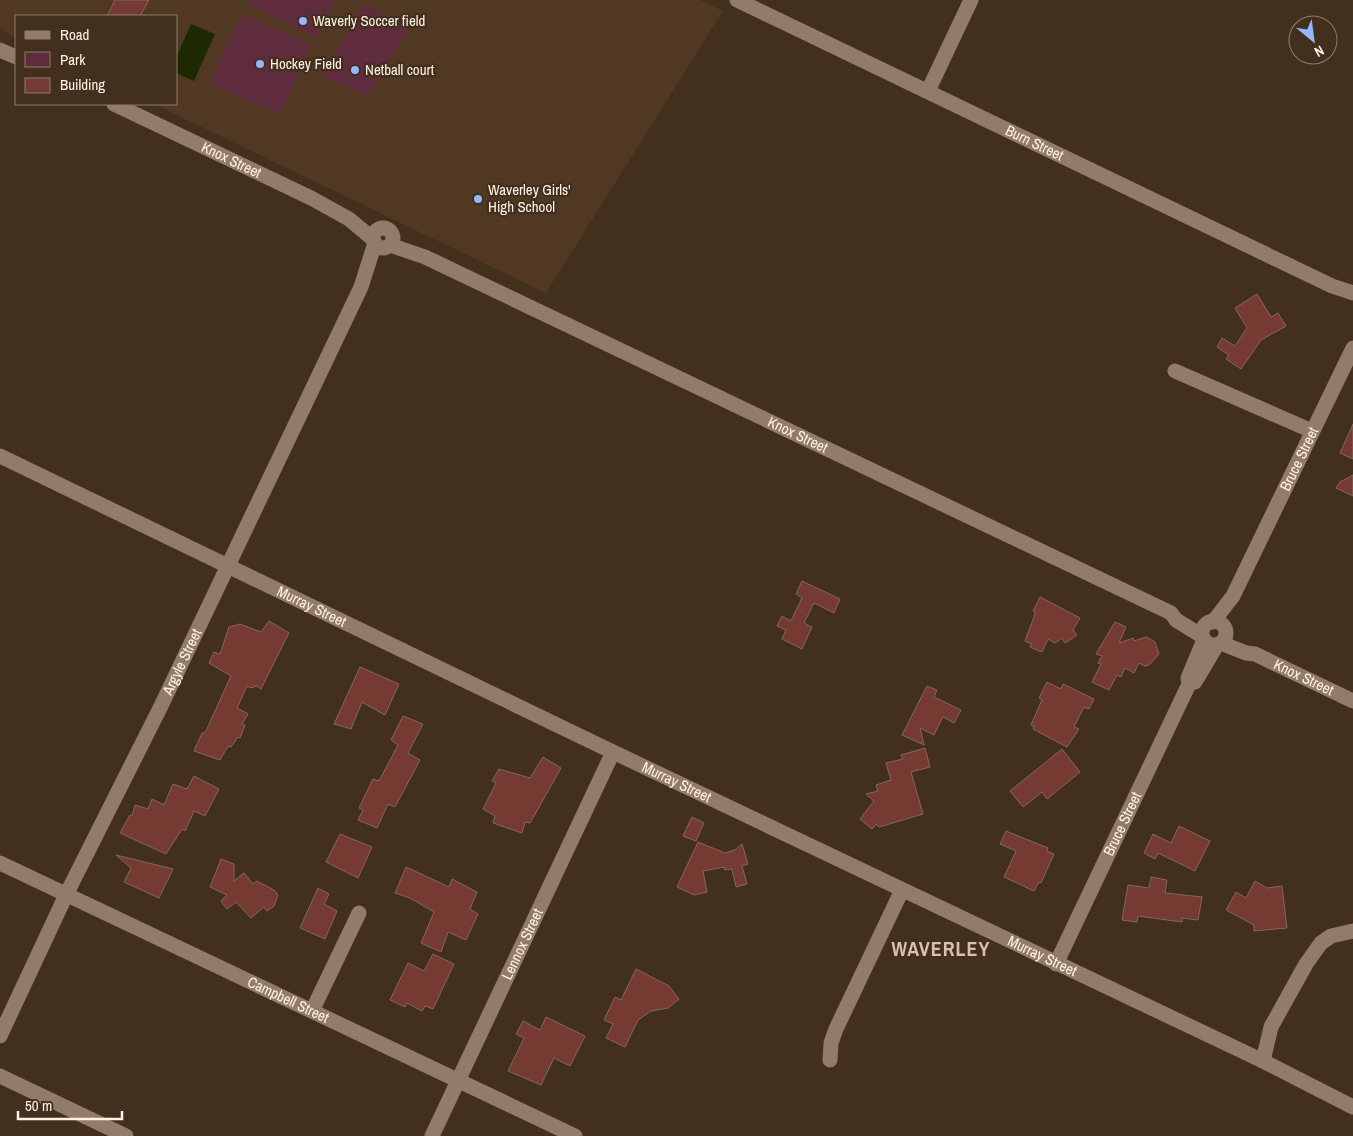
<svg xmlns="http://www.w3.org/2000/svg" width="1353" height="1136" font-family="'Archivo Narrow',sans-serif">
	<rect width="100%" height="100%" fill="#432f1e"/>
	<path fill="#513822" d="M0,0H700L723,11L546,293L154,104H176V16H16V37L0,29Z"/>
	<g fill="#5f2c3e">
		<path d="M250,0H336L316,38L248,4Z"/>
		<path d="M364,4L408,29L368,96L321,76Z"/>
		<path d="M241,14L311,44L280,114L210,84Z"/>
	</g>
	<path fill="#1d2900" d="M191,24L215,34L194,81L176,73V58Z"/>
	<g fill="#753a31" stroke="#856661">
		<path d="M115,0H149L140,16H107Z"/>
		<path d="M1257,294L1271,317L1278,313L1286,326L1261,340L1241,369L1226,359L1229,355L1217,347L1222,338L1235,346L1247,328L1235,308Z"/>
		<path d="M1353,424V459L1340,453Z"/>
		<path d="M1353,475V496L1336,488L1340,482Z"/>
		<path d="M802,581L840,599L834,613L814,603L804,623L812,627L802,649L782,639L786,630L777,626L782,616L791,621L802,598L796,594Z"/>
		<path d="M1040,597L1080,618L1073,630L1077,635L1065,643L1062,638L1055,643L1048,639L1042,652L1030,647L1032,644L1025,641L1034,617L1035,612L1033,611Z"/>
		<path d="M269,621L289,633L261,689L257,686L251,688L247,686L237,708L248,714L242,724L245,725L240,738L238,737L231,747L228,746L220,760L194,751L202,733H205L231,676L209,663L214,652L220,654L229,627L240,624L261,632Z"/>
		<path d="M1115,622L1126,627L1119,643L1133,638L1134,641L1146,637L1155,642L1159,654L1149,665L1145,666L1139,663L1134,673L1125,668L1121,677L1117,675L1109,690L1092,682L1101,664L1098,663L1102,656L1096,654Z"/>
		<path d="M360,667L399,684L385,715L362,702L351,729L334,724Z"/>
		<path d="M1047,682L1061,689L1063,684L1094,699L1089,709L1084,707L1074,727L1079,729L1067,747L1033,729L1034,726L1031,725L1042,700L1039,698Z"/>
		<path d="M927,686L937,690L934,697L961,710L954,723L943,717L934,735L920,728L924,745L902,735Z"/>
		<path d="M403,716L423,724L408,753L420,760L395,807L388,804L377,828L358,820L363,810L359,808L373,779L379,781L398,745L391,740Z"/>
		<path d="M925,748L930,767L911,772L923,814L879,827L876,824L872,829L860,819L874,801L866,794L878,791L876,785L891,780L886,763L903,759L901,755Z"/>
		<path d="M1062,749L1080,772L1047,799L1042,792L1023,807L1010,791Z"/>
		<path d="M543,757L561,768L530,823L525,822L522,833L493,823L495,816L483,809L496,783L492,781L499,769L530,778Z"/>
		<path d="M194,776L219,789L205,816L194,811L185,831L182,829L166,854L120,833L130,815L132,816L135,805L148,809L152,799L164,805L173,784L187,789Z"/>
		<path d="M692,817L704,823L696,841L683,836Z"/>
		<path d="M1179,826L1210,841L1195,871L1158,853L1155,859L1144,853L1153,834L1171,843Z"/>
		<path d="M1006,831L1048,848L1047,851L1054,854L1041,883L1039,882L1034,891L1004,877L1016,851L1000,844Z"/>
		<path d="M340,834L372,847L358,878L326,862Z"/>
		<path d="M698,842L725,853L735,850L742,844L748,864L742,866L747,884L736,887L732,869L725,870L724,867L703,871L707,892L694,895L677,887Z"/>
		<path d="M116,855L173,869L159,898L124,882L131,868Z"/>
		<path d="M221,859L234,864V881L244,873L253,884L257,881L274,890L278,895L274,906L267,911L264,907L251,918L236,902L227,909L221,901L227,895L210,887Z"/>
		<path d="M406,867L449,887L452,879L477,892L470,909L478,914L466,940L448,932L441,952L421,943L434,912L410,898L395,893Z"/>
		<path d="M1151,877L1167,880L1165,893L1202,897L1198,920L1182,918V922L1138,916L1137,922L1122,920L1128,885L1149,888Z"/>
		<path d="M1255,881L1267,888L1282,886L1287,928L1254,931V925L1226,910L1236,892L1246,898Z"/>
		<path d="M318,888L329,894L324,904L337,911L325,939L300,928Z"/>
		<path d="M433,954L454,964L433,1009L425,1006L422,1011L407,1003L405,1007L390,1000L408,963L424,971Z"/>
		<path d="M636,969L669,986L679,999L668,1008L651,1011L638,1020L625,1047L606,1038L613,1024L604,1020L615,997L621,1000Z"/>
		<path d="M546,1017L585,1036L570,1066L554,1058L541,1085L508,1071L524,1038L516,1034L523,1021L540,1030Z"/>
	</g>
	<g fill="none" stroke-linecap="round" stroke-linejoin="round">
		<g stroke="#927b68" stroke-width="15">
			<path id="s1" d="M737,0L1332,286L1353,293"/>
			<path d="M0,50L16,57"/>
			<path d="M928,91L971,0"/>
			<path id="s2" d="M114,104L311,198L349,219L373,239"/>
			<circle cx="383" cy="238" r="10"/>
			<path id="s3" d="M390,245L425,257L1171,613L1176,620L1202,636"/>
			<path d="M1175,371L1312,431"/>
			<path id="s4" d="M0,456L613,752L1263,1061L1353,1107"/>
			<circle cx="1214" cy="633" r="12"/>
			<path id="s5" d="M1213,622L1233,596L1353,348"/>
			<path id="s6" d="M1221,643L1246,653L1255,654L1353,701"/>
			<path d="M1195,682L1217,645"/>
			<path id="s7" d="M0,863L575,1136"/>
			<path id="s8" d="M1056,964L1189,684L1188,678L1204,640"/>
			<path d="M312,1011L359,913"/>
			<path id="s9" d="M0,1036L66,895L161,706L361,287L375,243"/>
			<path d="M830,1060L831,1043L836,1029L902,890"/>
			<path d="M1263,1061L1271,1027L1306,964L1321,943L1331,936L1353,931"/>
			<path d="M0,1076L126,1136"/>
			<path id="s10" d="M432,1136L613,752"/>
		</g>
	</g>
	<g fill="#95b6fd" stroke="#432f1e" stroke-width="2">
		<circle cx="303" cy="21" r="5"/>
		<circle cx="260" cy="64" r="5"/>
		<circle cx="355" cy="70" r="5"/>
		<circle cx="478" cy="199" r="5"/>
	</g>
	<g text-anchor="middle" stroke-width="4.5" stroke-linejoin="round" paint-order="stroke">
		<g font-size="15" fill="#fff2e7" stroke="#432f1e" text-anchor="start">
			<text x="313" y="26">Waverly Soccer field</text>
			<text x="270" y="69">Hockey Field</text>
			<text x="365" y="75">Netball court</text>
			<text x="488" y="195">Waverley Girls'<tspan x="488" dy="17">High School</tspan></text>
		</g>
		<g font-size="15" fill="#fff2e7" stroke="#432f1e">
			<text dy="5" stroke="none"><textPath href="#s1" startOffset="330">Burn Street</textPath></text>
			<text dy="5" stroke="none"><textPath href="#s2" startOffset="130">Knox Street</textPath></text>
			<text dy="5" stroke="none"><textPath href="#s3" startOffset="450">Knox Street</textPath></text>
			<text dy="5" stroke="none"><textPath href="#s5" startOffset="185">Bruce Street</textPath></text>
			<text dy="5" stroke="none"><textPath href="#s4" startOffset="346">Murray Street</textPath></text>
			<text dy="5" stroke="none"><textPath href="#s9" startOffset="416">Argyle Street</textPath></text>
			<text dy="5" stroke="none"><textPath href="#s6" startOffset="90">Knox Street</textPath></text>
			<text dy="5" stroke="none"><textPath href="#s4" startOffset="751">Murray Street</textPath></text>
			<text dy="5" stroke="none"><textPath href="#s8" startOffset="155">Bruce Street</textPath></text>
			<text dy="5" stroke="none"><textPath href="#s10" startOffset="212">Lennox Street</textPath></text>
			<text dy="5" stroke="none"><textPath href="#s4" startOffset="1156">Murray Street</textPath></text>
			<text dy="5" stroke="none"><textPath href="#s7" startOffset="319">Campbell Street</textPath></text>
		</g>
		<g font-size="20" font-weight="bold" letter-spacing="1" fill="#d9c0ac" stroke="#432f1e">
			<text x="941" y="956">WAVERLEY</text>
		</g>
	</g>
	<rect x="15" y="15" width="162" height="90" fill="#432f1e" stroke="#8e7d6e"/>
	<rect x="25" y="31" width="25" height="8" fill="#927b68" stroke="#8e7d6e"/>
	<text x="60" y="40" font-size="15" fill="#fff2e7">Road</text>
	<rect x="25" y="52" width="25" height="15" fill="#5f2c3e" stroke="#8e7d6e"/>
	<text x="60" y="65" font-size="15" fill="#fff2e7">Park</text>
	<rect x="25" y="78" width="25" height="15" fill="#753a31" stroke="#8e7d6e"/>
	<text x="60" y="90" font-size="15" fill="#fff2e7">Building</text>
	<g transform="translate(1313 40) rotate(151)"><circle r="24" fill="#432f1e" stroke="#8e7d6e"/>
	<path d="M0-4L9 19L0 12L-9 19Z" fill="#95b6fd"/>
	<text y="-8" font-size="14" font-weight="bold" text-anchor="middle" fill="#fff2e7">N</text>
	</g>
	<path d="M18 1111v8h104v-8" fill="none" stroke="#fff2e7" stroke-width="2.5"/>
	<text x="25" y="1111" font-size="15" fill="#fff2e7" stroke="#432f1e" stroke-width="4" paint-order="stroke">50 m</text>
</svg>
